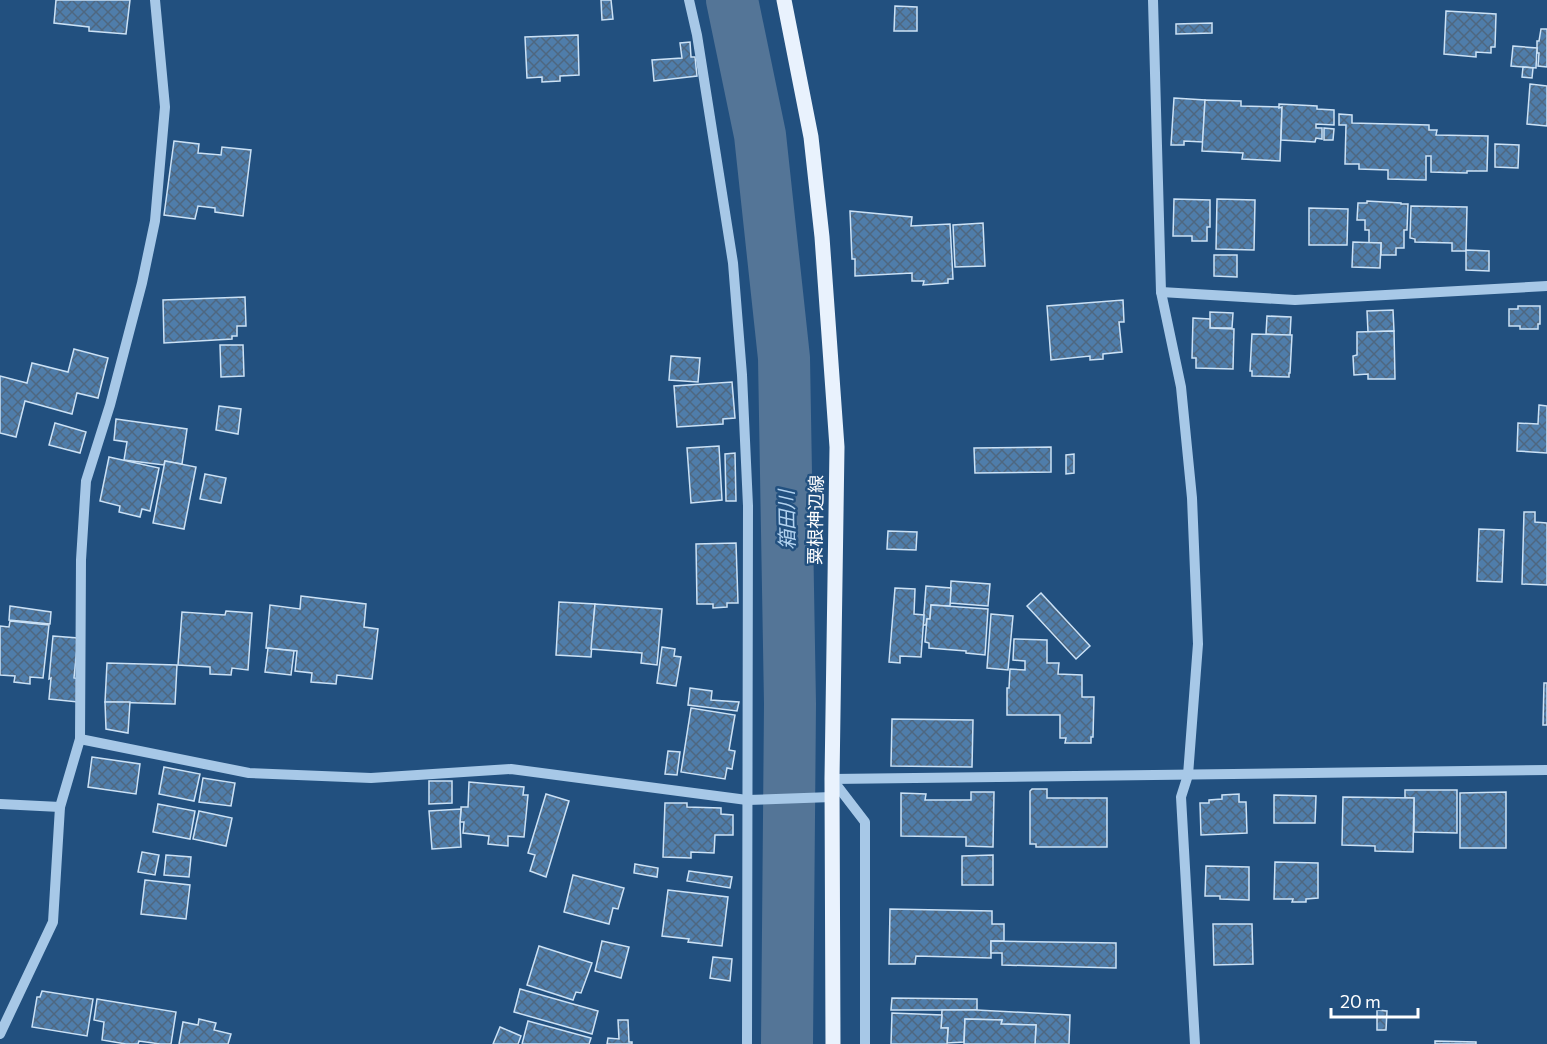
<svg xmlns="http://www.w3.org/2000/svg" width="1547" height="1044" font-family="Commissioner,'Noto Sans JP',sans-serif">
	<defs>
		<pattern id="building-cross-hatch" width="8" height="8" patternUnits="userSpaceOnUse" patternTransform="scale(1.5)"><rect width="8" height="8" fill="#4f7daa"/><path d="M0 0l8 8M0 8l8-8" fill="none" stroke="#4e6780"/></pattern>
	</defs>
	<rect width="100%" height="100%" fill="#22507f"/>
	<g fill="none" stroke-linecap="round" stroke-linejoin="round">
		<path stroke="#547597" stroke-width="52" d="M732,0L760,135L784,358L790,704L787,1044"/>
	</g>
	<g fill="url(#building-cross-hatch)" stroke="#cbe1f5" stroke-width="1.5">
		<path d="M56,0H130L126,34L89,31V27L54,23Z"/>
		<path d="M601,0H611L613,19L602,20Z"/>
		<path d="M895,6L917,7V31H894Z"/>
		<path d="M1446,11L1496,14L1495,47H1491V53L1476,52V57L1444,54Z"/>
		<path d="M1212,23V33L1176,34V24Z"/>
		<path d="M1541,29H1547V67L1538,66L1539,53H1537V41H1539Z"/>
		<path d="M578,35L579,75L560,76V81L542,82V77L527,78L525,37Z"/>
		<path d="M690,42L691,57H695L697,76L654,81L652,60L682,58L680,43Z"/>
		<path d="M1513,46L1537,48L1536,68L1511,66Z"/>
		<path d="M1523,67L1533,68L1532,78L1522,77Z"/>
		<path d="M1530,84L1547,86V126L1527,124Z"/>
		<path d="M1174,98L1205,100L1203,142L1184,141V145H1171Z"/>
		<path d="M1205,100L1241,101V106L1282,107L1280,161L1242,159L1243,153L1202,151Z"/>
		<path d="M1279,104L1317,106V109L1334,110V125L1316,124V128H1322V139L1316,138L1315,142L1281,140L1282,107L1279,108Z"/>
		<path d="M1339,114L1352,115V123L1429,125V130H1437L1436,135L1488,136L1487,171H1467V173L1431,172V156H1426V180L1388,179V170L1359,169V164H1345L1346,125H1339Z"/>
		<path d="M1324,128L1334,129L1333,140H1324Z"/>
		<path d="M174,141L199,144L198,153L221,155L222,147L251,150L243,216L215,212V208L198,206L195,219L164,215Z"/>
		<path d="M1495,144L1519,145L1518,168L1495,167Z"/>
		<path d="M1174,199L1210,200V227H1207V241H1192V236H1173Z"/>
		<path d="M1217,199L1255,200L1254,250L1216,249Z"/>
		<path d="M1367,201L1401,203V204H1408L1407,230H1404V248H1396V255H1381V243H1369V230H1365V220H1357L1358,203H1367Z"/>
		<path d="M1411,206L1467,207L1466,251H1452V243L1415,242V239L1410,238Z"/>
		<path d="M1309,208L1348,209L1347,245H1309Z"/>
		<path d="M850,211L912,217L911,226L950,224L953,279H948V283L923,285L924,281H912V273L855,276V259H852Z"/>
		<path d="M983,223L985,266L955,267L953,225Z"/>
		<path d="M1353,242L1381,243L1380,268L1352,267Z"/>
		<path d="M1466,250L1489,251V271L1466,270Z"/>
		<path d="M1214,255H1237V277L1214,276Z"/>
		<path d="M245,297L246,326H237V336H232V339L164,343L163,300Z"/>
		<path d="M1123,300L1124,322H1119L1122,352L1103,354V359L1090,360V356L1051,360L1047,306Z"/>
		<path d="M1518,306H1540V324H1538V329H1520V326H1509V309H1518Z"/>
		<path d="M1393,310L1394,331L1368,332L1367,311Z"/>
		<path d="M1210,312L1233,313L1232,328H1210Z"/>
		<path d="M1267,316L1291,317L1290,336L1266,334Z"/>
		<path d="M1193,318L1210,319V328L1234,329L1233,369L1196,368V358H1192Z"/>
		<path d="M1394,331L1395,379H1368V374L1354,375L1353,356L1357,355V332Z"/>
		<path d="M1252,334L1292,335L1290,373H1289V377L1252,376V371H1250Z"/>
		<path d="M220,345H243L244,376L221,377Z"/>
		<path d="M74,349L108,358L98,398L77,393L72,414L25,401L16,437L0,433V376L27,383L32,363L68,372Z"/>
		<path d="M671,356L700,358L698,382L669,380Z"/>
		<path d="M732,382L735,418L723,419V424L677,427L674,386Z"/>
		<path d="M1539,405L1547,406V453L1517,451L1518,423L1538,424Z"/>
		<path d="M219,406L241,409L238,434L216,430Z"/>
		<path d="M116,419L187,429L182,464L165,461L164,465L124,460L127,442L114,440Z"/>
		<path d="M55,423L86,432L80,453L49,445Z"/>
		<path d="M719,446L722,500L691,503L687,448Z"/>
		<path d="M1051,447V472L975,473L974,448Z"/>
		<path d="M735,453L736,501H726L725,454Z"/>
		<path d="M1074,454V473L1066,474V455Z"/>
		<path d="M109,457L159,468L150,511L142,509L140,517L119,512L120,506L100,501Z"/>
		<path d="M165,461L196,467L184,529L153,523Z"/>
		<path d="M205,474L226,478L221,503L200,499Z"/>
		<path d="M1524,512H1535V522L1547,523V585L1522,584Z"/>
		<path d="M1479,529L1504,530L1502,582L1477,581Z"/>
		<path d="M888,531L917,532L916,550L887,549Z"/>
		<path d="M736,543L738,603H727V607L713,608V604H697L696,544Z"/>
		<path d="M951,581L990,584L988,606L950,603Z"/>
		<path d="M926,586L951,588L950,606L931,605L930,619H927L926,625H923Z"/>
		<path d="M895,588L915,589L914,614L924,615L921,657L900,656V663L889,662Z"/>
		<path d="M1041,593L1090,646L1076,659L1027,606Z"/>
		<path d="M301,596L366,604L364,627L378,629L372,679L337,675L336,684L311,682L312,673L295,671L297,651L266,648L270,605L300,609Z"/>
		<path d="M559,602L595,604L591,657L556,655Z"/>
		<path d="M595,604L662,609L657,665L641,663L642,653L591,649Z"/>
		<path d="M931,605L988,609L985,655L966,653V651L929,648V643L925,642L927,619H930Z"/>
		<path d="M10,606L51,612L50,624L9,620Z"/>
		<path d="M226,611L252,613L248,670L232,668L231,675L210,674V667L178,665L182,612L225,615Z"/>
		<path d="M991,614L1013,616L1008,670L987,668Z"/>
		<path d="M10,621L49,625L43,678L30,677V684L14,682L15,676L0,675V626L9,627Z"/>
		<path d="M53,636L78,638L74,678L80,679L78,702L49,699L51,678L49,679Z"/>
		<path d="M1014,639L1047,640V663H1059L1058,674L1082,675V697H1094L1093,737H1091V743H1065L1066,738H1060V715H1007V688H1009L1010,669L1025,670V661L1013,660Z"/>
		<path d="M662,647L675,649L674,656L681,657L676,686L657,683Z"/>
		<path d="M268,648L294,651L291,675L265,672Z"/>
		<path d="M107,663L177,665L175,704L105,702Z"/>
		<path d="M1544,683H1547V725H1543Z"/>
		<path d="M690,688L712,691L711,700L739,702L737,711L688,705Z"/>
		<path d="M105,702H130L128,733L106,729Z"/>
		<path d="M691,708L735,715L729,750L735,751L732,769L727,768L725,779L681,772Z"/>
		<path d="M892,719L973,720L972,767L891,766Z"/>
		<path d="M668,751L680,752L677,775L665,774Z"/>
		<path d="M92,757L140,764L136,794L88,787Z"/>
		<path d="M164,767L200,774L194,801L159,794Z"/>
		<path d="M203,778L235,783L231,806L199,802Z"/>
		<path d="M429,781H452V803L429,804Z"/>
		<path d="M469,782L524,787L523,795H528L524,837L508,836V846L488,844L489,836L463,833L464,822H460L461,809V807H468Z"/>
		<path d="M1032,789H1047V798H1107V847H1036V844H1030V791Z"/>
		<path d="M1405,790H1457V833L1414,832V798H1405Z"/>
		<path d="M971,792H994L993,847L966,846V837L901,836V793L926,794L925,800H971Z"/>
		<path d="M1506,792V848H1460V793Z"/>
		<path d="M546,794L569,801L546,877L530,871L535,855L528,853Z"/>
		<path d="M1239,794V802H1246L1247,833L1201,835L1200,803H1209V800L1222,799V795Z"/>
		<path d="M1274,795L1316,796L1315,823H1274Z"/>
		<path d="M1343,797L1414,798L1413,852L1375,851V846L1342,845Z"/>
		<path d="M665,803H687V807L721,808V814L733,815V835H715L714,853L691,852V858L663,857Z"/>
		<path d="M158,804L195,811L190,839L153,832Z"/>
		<path d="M461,809L460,822L461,847L432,849L429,811Z"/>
		<path d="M199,811L232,818L226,846L193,839Z"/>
		<path d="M142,852L159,855L155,875L138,872Z"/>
		<path d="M166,855L191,857L189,877L164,875Z"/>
		<path d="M993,855V885H962V856Z"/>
		<path d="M1275,862L1318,863V898L1306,899V902H1292L1293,899H1274Z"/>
		<path d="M635,864L658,868L657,877L634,873Z"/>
		<path d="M1206,866L1249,867V900L1220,899V896H1205Z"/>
		<path d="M689,871L732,877L730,888L687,881Z"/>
		<path d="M573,875L624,888L618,909L613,908L609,924L564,912Z"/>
		<path d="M145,880L190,885L186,919L141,914Z"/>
		<path d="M668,890L728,897L722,946L688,942L689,939L662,936Z"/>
		<path d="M890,909L992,911V924H1004V941H991V958L916,956L915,964H889Z"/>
		<path d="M1213,924H1252L1253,964L1214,965Z"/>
		<path d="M602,941L629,947L621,978L595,971Z"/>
		<path d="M991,941L1116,943V968L1002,965V953H991Z"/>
		<path d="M539,946L592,963L581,993L576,992L573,1000L527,985Z"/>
		<path d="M713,957L732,959L730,981L710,978Z"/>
		<path d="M520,989L598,1011L592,1034L514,1012Z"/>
		<path d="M42,991L93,999L87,1036L32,1027L37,997H40Z"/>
		<path d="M892,998L977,999V1010H891Z"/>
		<path d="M97,999L176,1012L171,1044H160L139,1041L138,1044H126L102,1040L104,1022L94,1020Z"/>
		<path d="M942,1010H977L1070,1015L1069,1044H1035L1036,1025L1001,1024L1002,1020L965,1019L964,1042L947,1043L948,1028H941Z"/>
		<path d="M1377,1010L1387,1011L1386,1030H1377Z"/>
		<path d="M892,1013L942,1015L941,1028H948L947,1044H891Z"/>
		<path d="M199,1019L216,1023L214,1030L231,1034L228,1044H179L183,1022L198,1025Z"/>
		<path d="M965,1019L1002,1020L1001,1024L1036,1025L1035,1044H964Z"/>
		<path d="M618,1020H628L629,1042H632V1044H607L608,1038L619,1039Z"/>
		<path d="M528,1021L591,1038L589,1044H522Z"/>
		<path d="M500,1027L521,1036L518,1044H493Z"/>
		<path d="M1435,1041L1476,1042V1044H1435Z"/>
	</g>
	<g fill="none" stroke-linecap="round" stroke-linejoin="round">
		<g stroke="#a7c8e7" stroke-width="10">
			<path d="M689,0L697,35L733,263L742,375L748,506L747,1044"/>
			<path d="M1153,0L1161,292L1181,387L1192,498L1198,644L1188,775L1181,797L1195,1044"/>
			<path d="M1161,292L1295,300L1547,286"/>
			<path d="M80,739L249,773L371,778L511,769L747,800L832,797"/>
			<path d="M832,779L1547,770"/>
			<path d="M832,779L865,822V1044"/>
			<path d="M0,804L60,807"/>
			<path d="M0,1034L53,922L60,807L80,739L81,560L86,481L110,405L142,283L155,221L165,107L155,0"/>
		</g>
		<path stroke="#e9f2fd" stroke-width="15" d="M784,0L811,137L822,237L837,447L832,779L833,1044"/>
	</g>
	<g text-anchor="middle" stroke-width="5" stroke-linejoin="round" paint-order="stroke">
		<g font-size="18" fill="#fff" stroke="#22507f">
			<text transform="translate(816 520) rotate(-89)" y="6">粟根神辺線</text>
		</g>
		<g font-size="20" font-style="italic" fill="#b2d2ef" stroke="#22507f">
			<text transform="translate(787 520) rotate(-91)" y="7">箱田川</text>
		</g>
	</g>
	<path d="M1331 1008v9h87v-9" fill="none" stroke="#ffffff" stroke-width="3"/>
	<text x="1340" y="1008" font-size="18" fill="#ffffff" stroke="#22507f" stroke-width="4.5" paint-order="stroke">20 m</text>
</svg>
